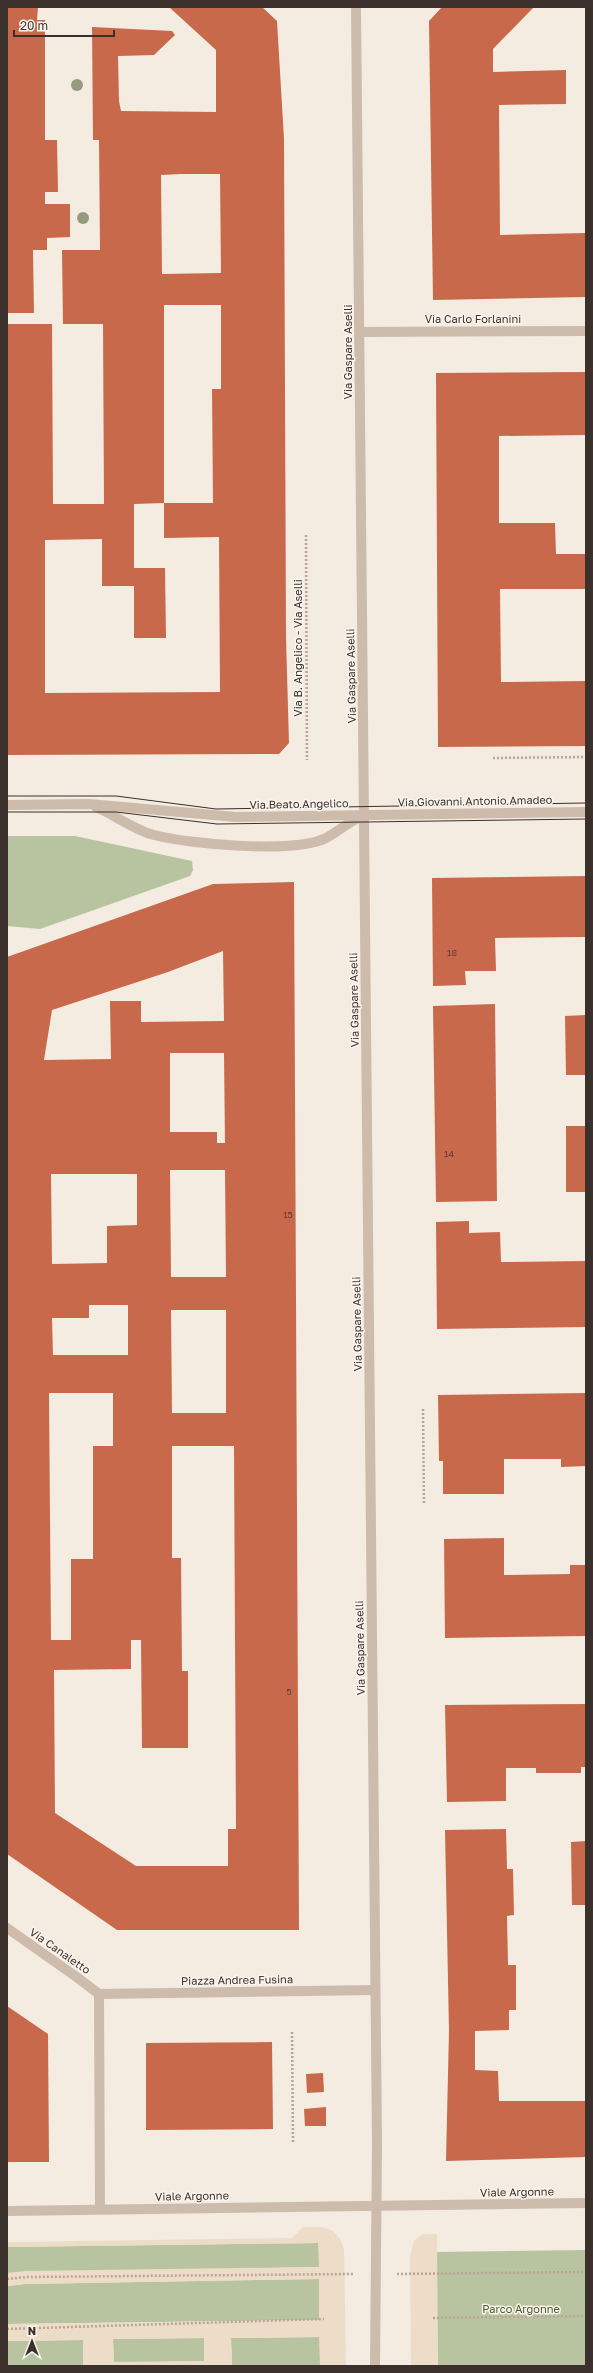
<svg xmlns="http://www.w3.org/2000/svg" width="593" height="2373" font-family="'Golos Text',sans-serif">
	<rect width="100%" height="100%" fill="#f4ebe1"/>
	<g fill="#b8c4a0">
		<path d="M7,836H75L192,861L193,870L190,876L40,929L7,926Z"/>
		<path d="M319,2243V2267L7,2273V2247Z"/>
		<path d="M586,2250V2366H438L436,2252Z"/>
		<path d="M319,2279V2320L7,2324V2286L25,2284Z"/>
		<path d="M320,2337V2366H232L231,2338Z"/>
		<path d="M204,2338V2361L114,2363L113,2339Z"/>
		<path d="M83,2340V2366H7V2341Z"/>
	</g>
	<g fill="#ecdcc8" fill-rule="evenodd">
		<path d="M303,2227H322L333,2231L340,2239L344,2249L346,2366H320L319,2337L231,2338L232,2366H83V2340L7,2341V2324L319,2320V2279L25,2284L7,2286V2273L25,2271L319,2267L318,2243L7,2247V2242L292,2238ZM204,2338V2361L114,2362L113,2339Z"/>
		<path d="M423,2234H437L438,2366H411L410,2257L414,2241Z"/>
	</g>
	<g fill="#c8694b" fill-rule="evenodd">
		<path d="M7,7H38L37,20H45V140H57L58,192H45V204H70V237L47,238V250H33L34,313H7Z"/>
		<path d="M169,7H262L277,21L284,139L286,638L289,743L279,754L7,755V324H52L53,504H104L103,324H63L62,250H100L99,140H93L92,27L172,31L175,35L154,55L118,56L119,101L121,111L216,112V50ZM180,174H220L221,273L162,274L161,175ZM164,305H221V389H212L213,503H164ZM164,503V538L219,537L220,692L45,693V540L102,539V586H134V638H166L165,568H134V504Z"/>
		<path d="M442,7H534L493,49V72L566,70V104L499,105L500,235L586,233V297L433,300L429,21Z"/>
		<path d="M586,372V435L499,436V523H555L556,554H586V589H500L501,682L586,681V746L438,747L436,373Z"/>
		<path d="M586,876V937L495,938L496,971H465L466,985L433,986L432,878Z"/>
		<path d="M294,882L299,1930H117L7,1854V957L213,884ZM223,951L224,1021L141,1022V1001H110L111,1059L44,1060L52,1010L168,972ZM170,1053H224L225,1143H217V1132H170ZM170,1170H225L226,1277H171ZM51,1174H137V1225L107,1226V1263L52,1264ZM89,1305H128V1355H53L52,1318H89ZM171,1310H226V1413H172ZM49,1393H113V1446H93V1559H71V1640H51ZM172,1446H234L236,1829H228V1866H136L55,1813L54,1670L131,1669V1640H141L142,1748H188V1671H182L181,1558H172Z"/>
		<path d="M495,1004L497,1201L436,1202L433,1006Z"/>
		<path d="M586,1015V1075H566L565,1016Z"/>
		<rect x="566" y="1126" width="20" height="66"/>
		<path d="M469,1221V1233L500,1232L501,1262L586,1261V1327L437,1329L436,1222Z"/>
		<path d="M586,1393V1466L561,1467V1459H504V1494H443V1461H439L438,1395Z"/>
		<path d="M504,1538V1575L570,1574V1565H586V1636L445,1638L444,1539Z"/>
		<path d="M586,1704V1767H581V1773H536V1768H506V1801L447,1802L445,1705Z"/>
		<path d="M506,1829L507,1869H513L514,1915L507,1916L508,1965H516V2010H509V2030L475,2031V2070L498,2071L499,2101H586V2157L446,2161L449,2031L445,1830Z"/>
		<path d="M586,1841V1905H572L571,1842Z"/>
		<path d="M7,2006L48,2034L49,2162H7Z"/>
		<path d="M272,2042L273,2129L146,2130V2043Z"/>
		<path d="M323,2073L324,2092L307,2093L306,2074Z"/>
		<path d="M326,2107V2126H305L304,2109Z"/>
	</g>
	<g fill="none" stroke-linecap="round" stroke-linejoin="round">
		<g stroke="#b9a596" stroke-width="2.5" stroke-dasharray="2 2" stroke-linecap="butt">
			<path d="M306,535L307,760"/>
			<path d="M493,758L586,757"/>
			<path d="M423,1409L424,1505"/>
			<path d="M292,2032L293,2144"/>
			<path d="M397,2274L586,2272"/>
			<path d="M7,2279L27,2277L354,2274"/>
			<path d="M433,2318L586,2316"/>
			<path d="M7,2329L324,2319"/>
		</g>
		<g stroke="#cdbbac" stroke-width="10">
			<path d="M360,332L586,331"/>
			<path d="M7,805L89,804L236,817L586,812"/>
			<path d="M96,807C115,815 134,830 154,835C189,844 294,854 326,838C338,832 347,823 360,817"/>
			<path d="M7,1928L78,1978L99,1994"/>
			<path d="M99,1994L375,1990"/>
			<path d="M99,1994L100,2209"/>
		</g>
		<g stroke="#cdbbac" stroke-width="10">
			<path d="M356,7L377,2143L375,2366"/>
			<path d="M7,2211L586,2203"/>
		</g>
		<g stroke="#3b302b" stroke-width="1">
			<path d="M7,796H116L216,809L586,803"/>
			<path d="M7,812H116L217,824L586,819"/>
		</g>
	</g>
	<g fill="#969b7f">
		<circle cx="77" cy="85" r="6"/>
		<circle cx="83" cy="218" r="6"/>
	</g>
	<g text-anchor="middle" stroke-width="3" stroke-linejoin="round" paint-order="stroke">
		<g font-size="9" fill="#5e3e33">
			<text x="452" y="956">18</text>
			<text x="449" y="1157">14</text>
			<text x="288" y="1218">15</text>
			<text x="289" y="1695">5</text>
		</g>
		<g font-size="11" fill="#3b302b" stroke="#fbf5ee">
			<text x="473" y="323">Via Carlo Forlanini</text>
			<text transform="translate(348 352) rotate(-90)" y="4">Via Gaspare Aselli</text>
			<text transform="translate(298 648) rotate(-90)" y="4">Via B. Angelico - Via Aselli</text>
			<text transform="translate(351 676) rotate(-91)" y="4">Via Gaspare Aselli</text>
			<text transform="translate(475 801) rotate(-1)" y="4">Via Giovanni Antonio Amadeo</text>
			<text transform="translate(299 804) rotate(-1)" y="4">Via Beato Angelico</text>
			<text transform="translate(354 1000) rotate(-91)" y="4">Via Gaspare Aselli</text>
			<text transform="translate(357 1324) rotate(-91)" y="4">Via Gaspare Aselli</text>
			<text transform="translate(360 1648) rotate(-91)" y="4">Via Gaspare Aselli</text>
			<text transform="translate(60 1951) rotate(35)" y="4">Via Canaletto</text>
			<text transform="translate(237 1980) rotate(-1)" y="4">Piazza Andrea Fusina</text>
			<text transform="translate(517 2192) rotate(-1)" y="4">Viale Argonne</text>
			<text transform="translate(192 2196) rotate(-1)" y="4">Viale Argonne</text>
		</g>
		<g font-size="11" fill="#4a5a2e" stroke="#fbf5ee">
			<text x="521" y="2313">Parco Argonne</text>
		</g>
	</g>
	<rect width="593" height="2373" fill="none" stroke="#3b302b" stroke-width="16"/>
	<g transform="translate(32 2341)" stroke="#fbf5ee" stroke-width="3" paint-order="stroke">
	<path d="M0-3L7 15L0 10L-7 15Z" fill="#3b302b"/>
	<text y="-6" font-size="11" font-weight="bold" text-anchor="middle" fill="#3b302b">N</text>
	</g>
	<path d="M14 30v6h100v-6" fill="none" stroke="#3b302b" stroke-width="2"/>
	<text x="20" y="30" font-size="12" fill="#3b302b" stroke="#fbf5ee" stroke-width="3" paint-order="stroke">20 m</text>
</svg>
